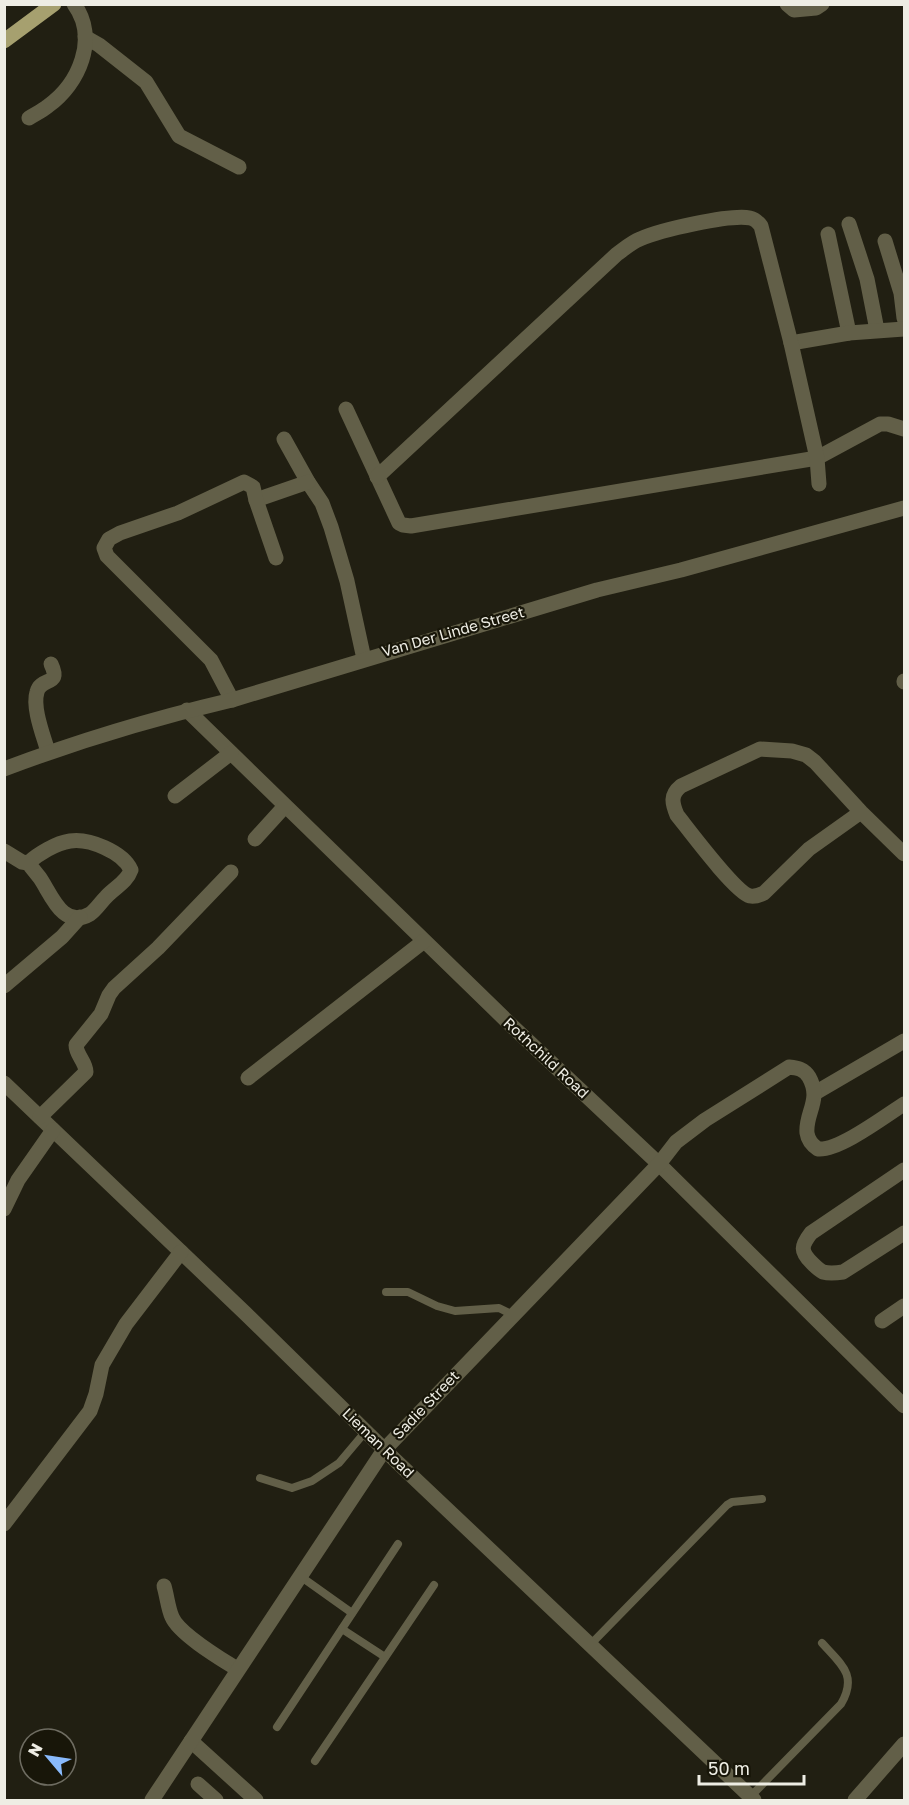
<svg xmlns="http://www.w3.org/2000/svg" width="909" height="1805" font-family="'Golos Text',sans-serif">
	<rect width="100%" height="100%" fill="#211f12"/>
	<g fill="none" stroke-linecap="round" stroke-linejoin="round">
		<g stroke="#625f48" stroke-width="8">
			<path d="M386,1292H408L437,1306L455,1311L499,1308L513,1315"/>
			<path d="M260,1478L292,1488L312,1481L339,1463L366,1431"/>
			<path d="M300,1576L352,1613"/>
			<path d="M342,1629L385,1657"/>
			<path d="M590,1645L727,1505L732,1502L762,1499"/>
			<path d="M277,1727L398,1544"/>
			<path d="M315,1761L434,1585"/>
			<path d="M750,1797L841,1704C858,1675 841,1664 822,1643"/>
		</g>
		<g stroke="#625f48" stroke-width="15">
			<path d="M787,4L794,10L816,8L822,4"/>
			<path d="M85,37L99,45L146,82L179,136L239,167"/>
			<path d="M29,118C35,114 42,111 48,106C79,84 99,38 74,4"/>
			<path d="M849,224L867,279L877,330"/>
			<path d="M828,234L849,333"/>
			<path d="M885,241L901,293L904,318"/>
			<path d="M791,343L849,333L904,329"/>
			<path d="M346,409L399,523L403,525L411,526L817,458L880,424H888L904,429"/>
			<path d="M284,439L308,482L322,503L331,527L347,581L364,659"/>
			<path d="M377,477L617,254C624,249 632,242 640,239C660,230 730,214 750,218C755,219 758,222 761,226L791,343L817,458L819,484"/>
			<path d="M256,500L308,482"/>
			<path d="M904,681V682"/>
			<path d="M232,700L211,660L107,556L104,548L109,539L120,533L178,513L244,482L253,487L256,500L276,558"/>
			<path d="M187,710L513,1027L659,1164L904,1406"/>
			<path d="M48,752C44,737 32,708 37,692C41,676 62,687 51,664"/>
			<path d="M4,769C78,741 155,718 232,700L597,590L681,570L904,508"/>
			<path d="M175,796L231,753"/>
			<path d="M861,812L809,849L764,893C760,895 755,897 750,896C735,892 689,830 677,815C672,803 670,795 681,786L760,749L792,751L806,755L815,762L861,812L904,854"/>
			<path d="M255,839L285,806"/>
			<path d="M4,851L22,862L28,863C32,868 36,873 40,878C51,894 63,930 90,914C96,910 101,902 106,897C114,888 127,882 131,870C123,852 89,838 70,841C56,843 38,854 28,863"/>
			<path d="M4,986L62,937L80,917"/>
			<path d="M248,1078L424,941"/>
			<path d="M4,1083L245,1313L395,1460L754,1800"/>
			<path d="M815,1093L904,1041"/>
			<path d="M40,1117L86,1072C86,1062 76,1055 76,1045L101,1014L109,995L114,988L158,948L231,872"/>
			<path d="M904,1170L811,1233C801,1246 800,1251 812,1263C815,1266 819,1270 823,1272C830,1274 837,1273 843,1272L904,1233"/>
			<path d="M4,1209L18,1180L53,1130"/>
			<path d="M882,1321L904,1306"/>
			<path d="M4,1524L90,1411L96,1394L102,1365L126,1324L181,1252"/>
			<path d="M164,1586C167,1596 168,1608 172,1617C179,1634 221,1659 237,1669"/>
			<path d="M191,1741L256,1800"/>
			<path d="M198,1784L216,1800"/>
			<path d="M152,1800L384,1450L659,1164L676,1142L705,1120L789,1067C798,1068 804,1069 809,1077C822,1100 805,1113 807,1133C808,1140 812,1145 818,1149C839,1151 885,1116 904,1104"/>
			<path d="M855,1800L904,1744"/>
		</g>
		<path stroke="#a6a06f" stroke-width="15" d="M4,41L54,4"/>
	</g>
	<g text-anchor="middle" stroke-width="4.5" stroke-linejoin="round" paint-order="stroke">
		<g font-size="15" fill="#eeede4" stroke="#181609">
			<text transform="translate(453 632) rotate(-16)" y="5">Van Der Linde Street</text>
			<text transform="translate(546 1058) rotate(43)" y="5">Rothchild Road</text>
			<text transform="translate(426 1405) rotate(-46)" y="5">Sadie Street</text>
			<text transform="translate(378 1443) rotate(44)" y="5">Lieman Road</text>
		</g>
	</g>
	<rect width="909" height="1805" fill="none" stroke="#eeede4" stroke-width="12"/>
	<g transform="translate(48 1757) rotate(299)"><circle r="28" fill="#181609" stroke="#6e6c61" stroke-width="1.5"/>
	<path d="M0-4.5L10 22L0 15L-10 22Z" fill="#89bafc"/>
	<text y="-9" font-size="16" font-weight="bold" text-anchor="middle" fill="#eeede4">N</text>
	</g>
	<path d="M699 1775v9h105v-9" fill="none" stroke="#eeede4" stroke-width="3"/>
	<text x="708" y="1775" font-size="18" fill="#eeede4" stroke="#181609" stroke-width="4.5" paint-order="stroke">50 m</text>
</svg>
